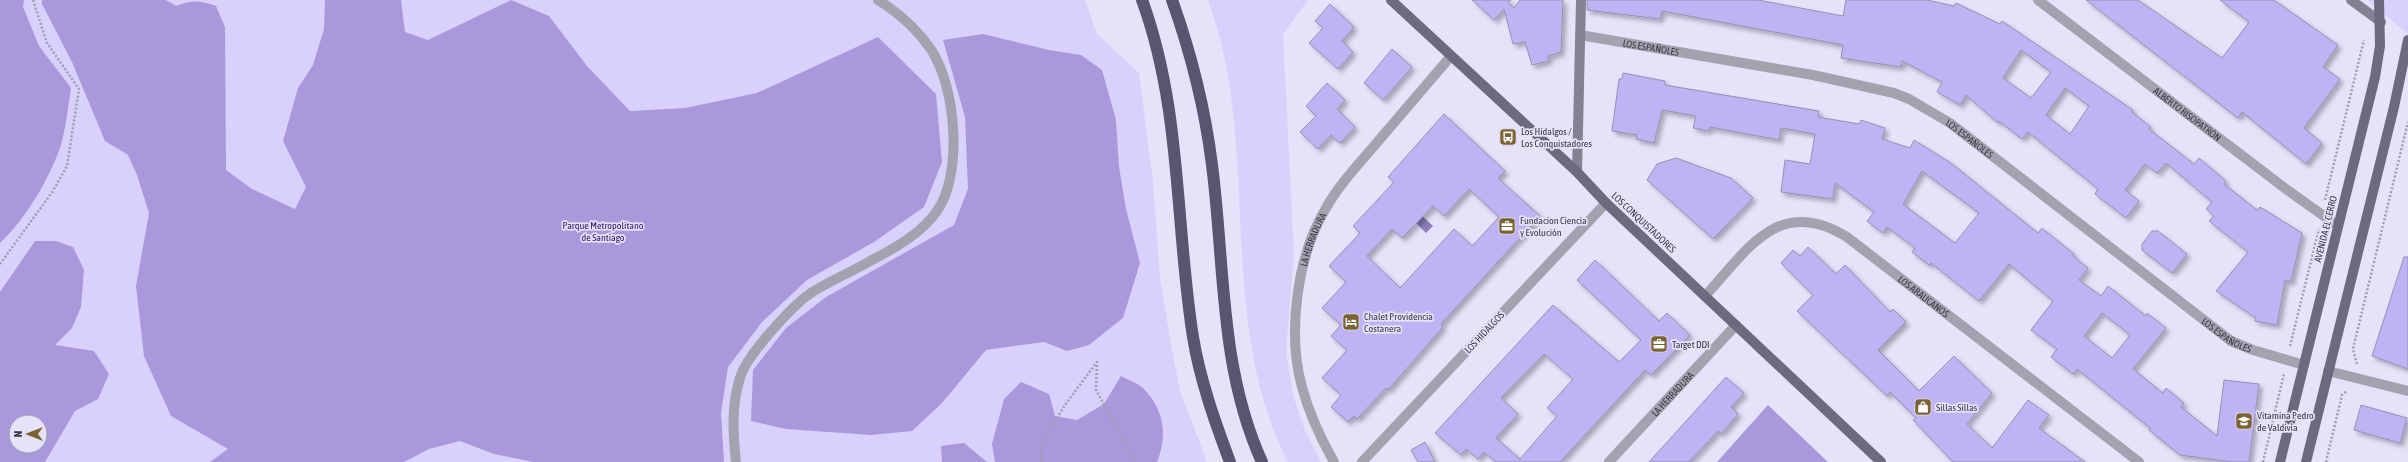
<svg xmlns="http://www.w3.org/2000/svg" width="2408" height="462" font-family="'Asap Condensed',sans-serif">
	<defs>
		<filter id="shadow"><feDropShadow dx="3.5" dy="3.5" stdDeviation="2" flood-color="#0004"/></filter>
	</defs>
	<rect width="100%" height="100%" fill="#e6e2fa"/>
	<g fill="#d9d1fb" fill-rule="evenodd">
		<path d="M0,0H1085L1097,34L1139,73L1153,182L1160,278L1171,345L1180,391L1207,462H0ZM16,422H40V446H16Z"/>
		<path d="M1208,0H1308L1283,34L1294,256L1286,351L1293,395L1304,428L1321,462H1288C1214,316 1263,149 1208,0Z"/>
		<path d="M2367,0H2408V34Z"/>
	</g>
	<g fill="#a799db" fill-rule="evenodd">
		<path d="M0,0H24L23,7L39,46L71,88C68,107 66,127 61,145C50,178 25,220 0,243Z"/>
		<path d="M42,0H166L176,6C191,0 200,0 216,6L225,27L226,170L252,189L295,209L306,187L283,141L298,88L313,65L324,29L325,0H401L405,32L428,40L511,0L549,16L587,66L630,111L685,108L757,93L878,37L936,94L942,162L924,207L874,242L807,280L762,322L728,367L721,413L724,462H533L494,454L460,441L429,449L404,462H210L228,449L171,416L144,356L136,286L149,213L137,175L128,155L105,141L72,62L42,4Z"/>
		<path d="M983,34L1049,50L1081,55L1102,70L1116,120L1119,167L1126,209L1140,263L1123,318L1089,345L1067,351L1044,342L986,350L942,403L912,431L871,435L786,429L751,421L753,370L786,328L826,297L954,225L968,189L965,117L943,40Z"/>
		<path d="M35,241H56L73,247L84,270L81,307L72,328L55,345L94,351L109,374L98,399L75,411L45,462H0V292ZM16,422H40V446H16Z"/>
		<path d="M1121,376C1128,380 1137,383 1143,388C1164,409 1168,435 1157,462H995L992,444L1004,399L1021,382L1049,394L1055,416L1077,420L1104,404Z"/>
		<path d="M1768,405L1828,462H1717Z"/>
		<path d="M964,443L987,462H942L941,446Z"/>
	</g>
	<path fill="#8d7fbf" d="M1418,212L1433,226L1426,233L1412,219Z"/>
	<g fill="#bfb2f5" stroke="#9691ad" fill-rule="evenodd" filter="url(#shadow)">
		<path d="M1472,0H1511L1508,3L1514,8L1520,0H1563L1561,52L1548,56L1549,61L1532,65L1525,42L1513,44L1504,9L1494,20Z"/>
		<path d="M1587,0H1758L1843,16L1846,0H1927L1954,6L1956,3L2000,24L2002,21L2133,110L2132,112L2151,127L2149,129L2194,164L2199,158L2226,181L2224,184L2257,210L2260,207L2302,233L2291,282L2285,280L2277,325L2255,321L2256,318L2216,291L2248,252L2209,221L2214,216L2206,209L2212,202L2166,163L2157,173L2145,164L2125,190L2139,201L2126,218L2095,194L2098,189L2028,132L2022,139L1999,121L1998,123L1966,95L1960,105L1937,92L1942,82L1902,61L1901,67L1841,58L1843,45L1662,11L1660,19L1587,10ZM2021,50L2051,72L2031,98L2003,78ZM2065,88L2089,106L2070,134L2046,115Z"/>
		<path d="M2086,0H2138L2222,58L2249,22L2220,0H2274L2338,45L2323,67L2340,79L2304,128L2322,143L2306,164L2242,112L2238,118Z"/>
		<path d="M1330,4L1354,27L1342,41L1353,52L1338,69L1309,43L1323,28L1315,21Z"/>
		<path d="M1392,49L1412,67L1383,100L1364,83Z"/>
		<path d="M1623,73L1665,81V85L1819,111L1818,117L1859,124L1861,120L1885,128L1882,139L1910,148L1914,140L1951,163L2038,233L2042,228L2074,254L2073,256L2088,268L2079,280L2101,296L2108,286L2146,316L2147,313L2166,328L2133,369L2163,393L2166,388L2184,403L2181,407L2217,436L2224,380L2259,384L2249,462H2232L2180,455L2149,430L2150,428L2077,369L2073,374L2051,357L2057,349L2031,330L2053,301L2009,264L1979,301L1931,263L1929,265L1912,252L1915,248L1887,227L1883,233L1867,221L1874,212L1835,183L1833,199L1781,192L1785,160L1810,164L1815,134L1781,128L1779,140L1710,127L1709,131L1693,128L1696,116L1662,110L1654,143L1636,139L1637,135L1612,131L1619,79H1622ZM1922,171L1979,213L1955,243L1903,204ZM2102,313L2130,335L2112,358L2084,336Z"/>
		<path d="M1327,83L1345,100L1337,109L1355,127L1340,143L1331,135L1318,149L1300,132L1316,116L1306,106Z"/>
		<path d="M1444,114L1505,171L1498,178L1540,216L1441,324L1443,327L1388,390L1386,388L1357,419L1354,416L1348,422L1331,407L1341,395L1322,378L1347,350L1331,336L1341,325L1322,308L1346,282L1329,266L1360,233L1353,226L1394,182L1388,177ZM1469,189L1499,217L1472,246L1454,229L1400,288L1367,256L1392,229L1402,238L1433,206L1444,216Z"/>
		<path d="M1676,158L1731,178L1753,198L1713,239L1647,180L1657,164Z"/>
		<path d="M2152,231H2158L2187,254L2172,273L2142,250V244Z"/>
		<path d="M1808,247L1836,274L1845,265L1890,312L1893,309L1906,322L1878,350L1919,391L1954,356L1992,393L1967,424L1992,448L2028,400L2049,415L2039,428L2085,462H1953L1913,420L1916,418L1890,392L1887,396L1797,311L1813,295L1781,263L1793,250L1800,256Z"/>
		<path d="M2404,257H2408V369L2372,356Z"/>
		<path d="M1595,260L1659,321L1667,313L1690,335L1651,375L1645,370L1560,462H1496L1484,452L1478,459L1466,449L1461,455L1435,433L1553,305L1619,362L1641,340L1577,280ZM1544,354L1573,379L1547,408L1557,416L1520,459L1496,438L1518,414L1501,398Z"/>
		<path d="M1726,377L1744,393L1731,407L1738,414L1721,434L1718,431L1689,462H1649Z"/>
		<path d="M2361,405L2407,418L2400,443L2354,430Z"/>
		<path d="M1425,442L1435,462H1418L1411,450Z"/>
	</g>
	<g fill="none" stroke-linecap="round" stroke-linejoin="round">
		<g stroke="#a09db0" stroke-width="2.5" stroke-dasharray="2 2" stroke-linecap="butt">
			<path d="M2325,200L2364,40"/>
			<path d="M0,264L53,191L67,166L79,89L47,43L33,0"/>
			<path d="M2290,346L2319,229"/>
			<path d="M2357,364L2353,349L2408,122"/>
			<path d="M1041,462L1043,440L1067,402L1097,362L1096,390L1136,462"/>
			<path d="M2263,462L2284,374"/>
			<path d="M2326,462L2342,395L2347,391"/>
		</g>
		<g stroke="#a4a2af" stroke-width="10">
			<path id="s1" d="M2038,0L2286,189L2338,226"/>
			<path id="s2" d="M1580,35L1813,75L1894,93L1909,99L1950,123L2231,341L2253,350L2304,365"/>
			<path id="s3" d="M1705,296C1747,251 1778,194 1847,237L2139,462"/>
			<path d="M2328,371L2408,391"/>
			<path d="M736,462C733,434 731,406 740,378C746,356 794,303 814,291C832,280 853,271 872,260C895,248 922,233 937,211C963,174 956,89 932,51C918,30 899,13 878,0"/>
			<path id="s4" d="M1334,462C1321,439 1309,413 1302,387C1287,333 1297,256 1326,208C1339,185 1357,166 1374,146C1400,116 1425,86 1451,56"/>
			<path d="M1362,462L1606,203"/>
			<path id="s5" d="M1609,462L1736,325"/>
		</g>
		<g stroke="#848193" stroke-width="10">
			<path d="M2351,0L2381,22"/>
			<path d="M1577,172L1581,0"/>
		</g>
		<g stroke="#6e6980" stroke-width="10">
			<path d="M1391,0L1577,172L1606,203L1881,462"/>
			<path d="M2280,462L2375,77L2380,46L2379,0"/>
			<path d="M2306,462L2394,107L2408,40"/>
		</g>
		<g stroke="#5a556f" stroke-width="12">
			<path d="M1142,0C1182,109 1175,224 1193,337C1200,380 1215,422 1230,462"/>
			<path d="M1172,0C1191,53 1205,109 1212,165C1225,265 1219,367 1262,462"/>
		</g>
	</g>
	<defs>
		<symbol id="bus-square" viewBox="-11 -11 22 22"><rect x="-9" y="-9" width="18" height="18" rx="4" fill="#7a6333" stroke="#e6e2fa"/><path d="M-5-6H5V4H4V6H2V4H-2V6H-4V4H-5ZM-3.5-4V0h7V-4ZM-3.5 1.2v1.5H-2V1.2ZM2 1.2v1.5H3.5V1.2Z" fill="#fff"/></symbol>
		<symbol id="office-square" viewBox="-11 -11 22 22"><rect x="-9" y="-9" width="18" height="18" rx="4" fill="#7a6333" stroke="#e6e2fa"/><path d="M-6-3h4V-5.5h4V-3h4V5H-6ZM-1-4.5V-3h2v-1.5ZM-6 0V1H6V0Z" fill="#fff"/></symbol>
		<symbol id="hotel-square" viewBox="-11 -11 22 22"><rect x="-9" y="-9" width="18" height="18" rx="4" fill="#7a6333" stroke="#e6e2fa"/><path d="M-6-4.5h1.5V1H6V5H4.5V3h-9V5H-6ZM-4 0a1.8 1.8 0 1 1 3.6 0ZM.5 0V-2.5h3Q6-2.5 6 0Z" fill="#fff"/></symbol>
		<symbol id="shop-square" viewBox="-11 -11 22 22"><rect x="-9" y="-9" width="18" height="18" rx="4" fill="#7a6333" stroke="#e6e2fa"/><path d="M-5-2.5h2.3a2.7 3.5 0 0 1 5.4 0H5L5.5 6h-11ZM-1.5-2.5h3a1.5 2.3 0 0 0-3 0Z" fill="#fff"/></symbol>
		<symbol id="school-square" viewBox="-11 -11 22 22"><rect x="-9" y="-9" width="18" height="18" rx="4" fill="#7a6333" stroke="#e6e2fa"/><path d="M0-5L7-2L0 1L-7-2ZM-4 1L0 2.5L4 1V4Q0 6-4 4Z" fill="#fff"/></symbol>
	</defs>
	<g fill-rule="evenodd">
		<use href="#bus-square" x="1498" y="127" width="20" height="20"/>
		<use href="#office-square" x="1497" y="216" width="20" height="20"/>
		<use href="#hotel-square" x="1341" y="312" width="20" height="20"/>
		<use href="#office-square" x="1649" y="334" width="20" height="20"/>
		<use href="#shop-square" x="1913" y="397" width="20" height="20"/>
		<use href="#school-square" x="2234" y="411" width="20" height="20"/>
	</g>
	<g text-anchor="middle" stroke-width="3.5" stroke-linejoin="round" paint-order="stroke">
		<g font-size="10" fill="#3b3945" stroke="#e6e2fa">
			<text dy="4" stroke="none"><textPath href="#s2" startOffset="72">LOS ESPAÑOLES</textPath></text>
			<text dy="4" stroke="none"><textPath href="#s1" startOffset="188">ALBERTO RISOPATRÓN</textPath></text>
			<text dy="4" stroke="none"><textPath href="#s2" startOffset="408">LOS ESPAÑOLES</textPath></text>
			<text transform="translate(1644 222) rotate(43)" y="4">LOS CONQUISTADORES</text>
			<text transform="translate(2325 229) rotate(-76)" y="4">AVENIDA EL CERRO</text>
			<text dy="4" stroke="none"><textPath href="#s4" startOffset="232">LA HERRADURA</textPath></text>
			<text dy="4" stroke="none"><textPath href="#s3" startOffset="271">LOS ARAUCANOS</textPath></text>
			<text transform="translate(1484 332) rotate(-47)" y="4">LOS HIDALGOS</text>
			<text dy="4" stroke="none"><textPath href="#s2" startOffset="732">LOS ESPAÑOLES</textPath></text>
			<text dy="4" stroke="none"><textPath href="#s5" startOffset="93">LA HERRADURA</textPath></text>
		</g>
		<g font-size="10" fill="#3b3945" stroke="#e6e2fa" text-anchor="start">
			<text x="1521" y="135">Los Hidalgos /<tspan x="1521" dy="12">Los Conquistadores</tspan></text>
			<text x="1520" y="224">Fundacion Ciencia<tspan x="1520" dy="12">y Evolución</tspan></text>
			<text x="1364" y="320">Chalet Providencia<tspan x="1364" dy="12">Costanera</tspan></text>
			<text x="1672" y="348">Target DDI</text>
			<text x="1936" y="411">Sillas Sillas</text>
			<text x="2257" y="419">Vitamina Pedro<tspan x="2257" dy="12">de Valdivia</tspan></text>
		</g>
		<g font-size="10" fill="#301460" stroke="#e6e2fa">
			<text x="603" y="229">Parque Metropolitano<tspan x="603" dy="12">de Santiago</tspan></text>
		</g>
	</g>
	<g transform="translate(28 434) rotate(270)"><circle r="19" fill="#e6e2fa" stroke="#a29eb2"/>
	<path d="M0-3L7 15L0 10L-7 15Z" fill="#7a6333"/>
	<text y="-6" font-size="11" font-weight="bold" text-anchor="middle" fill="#3b3945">N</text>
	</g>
</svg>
